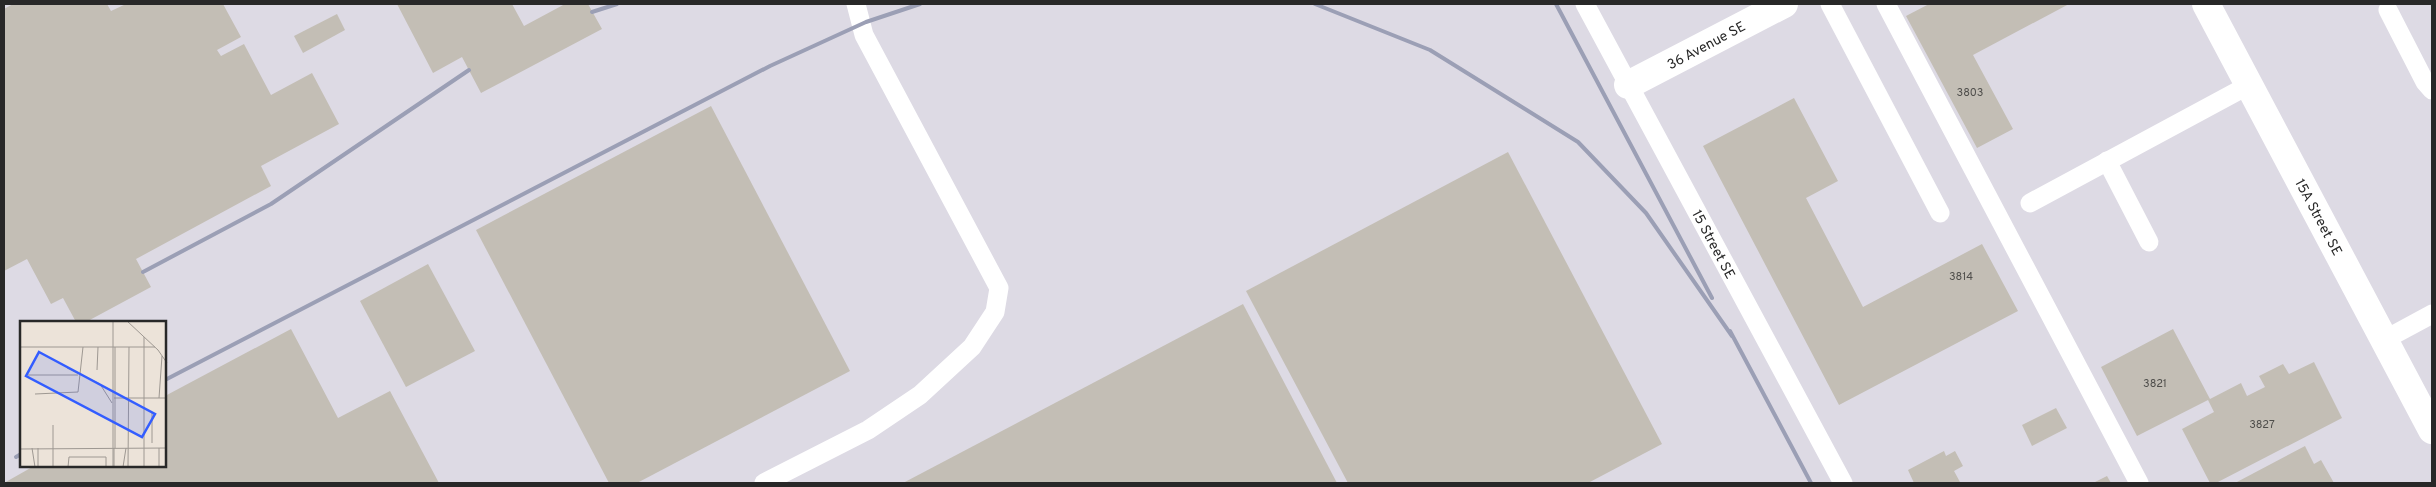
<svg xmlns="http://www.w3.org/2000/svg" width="2436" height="487" font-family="Overpass,sans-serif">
	<rect width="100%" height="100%" fill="#ece3d9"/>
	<path fill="#dddae4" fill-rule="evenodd" d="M4,4H2432V483H4ZM21,322H165V466H21Z"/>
	<g fill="#c3beb5">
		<path d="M13,4H107L111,11L126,4H223L241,37L217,50L221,56L244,44L271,95L312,73L339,124L261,166L271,186L136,259L151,287L86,322H76L63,298L51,304L27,259L4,271V9Z"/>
		<path d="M397,4H512L524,26L565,4H588L602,29L481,93L462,57L433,73Z"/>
		<path d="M1929,4H2069L1973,55L2013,129L1977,148L1906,16Z"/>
		<path d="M337,14L345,30L303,53L294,36Z"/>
		<path d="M1794,98L1838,181L1806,198L1863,307L1982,244L2018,311L1839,405L1703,146Z"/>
		<path d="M711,106L850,371L637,483H609L476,230Z"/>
		<path d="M1508,152L1662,444L1588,483H1348L1246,291Z"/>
		<path d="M428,264L475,351L406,387L360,301Z"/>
		<path d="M1243,304L1337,483H903Z"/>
		<path d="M291,329L338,418L390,391L439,483H4L34,466H165V396Z"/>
		<path d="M2173,329L2210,399L2241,383L2247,396L2265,387L2259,376L2283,364L2289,374L2314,362L2342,418L2216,483H2210L2182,429L2214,412L2208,400L2137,436L2101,367Z"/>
		<path d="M2056,408L2067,428L2032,446L2022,425Z"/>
		<path d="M2305,446L2314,464L2321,460L2334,483H2235Z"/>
		<path d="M1944,451L1946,456L1955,451L1963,466L1954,471L1960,482L1914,483L1908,470Z"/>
		<path d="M2107,476L2111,483H2093Z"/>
	</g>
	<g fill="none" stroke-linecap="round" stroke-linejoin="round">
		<g stroke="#fff" stroke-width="19">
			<path d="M1585,4L1843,483"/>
			<path d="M1830,4L1940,213"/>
			<path d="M1886,4L2139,483"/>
			<path d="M2388,10L2425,82L2432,90"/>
			<path d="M2107,161L2149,242"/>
			<path d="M2030,203L2249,85"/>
			<path d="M2384,340L2432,314"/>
			<path d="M764,483L868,430L920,395L972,347L995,312L999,288L864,35L856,4"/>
		</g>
		<g stroke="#fff" stroke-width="28">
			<path d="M2206,4L2432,430"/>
			<path d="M1628,85L1784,4"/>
		</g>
		<g stroke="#9b9fb5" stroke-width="4">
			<path d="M1315,4L1430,50L1578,142L1646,213L1732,336"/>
			<path d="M1556,4L1712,298"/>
			<path d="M592,12L617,4"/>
			<path d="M143,272L271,204L469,70"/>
			<path d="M1730,331L1811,483"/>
			<path d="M165,380L770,66L866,22L920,4"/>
			<path d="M16,457L21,454"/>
		</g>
	</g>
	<g text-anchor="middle" stroke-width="4" stroke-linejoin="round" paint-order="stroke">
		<g font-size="11" fill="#4f4e4b">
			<text x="1970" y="96">3803</text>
			<text x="1961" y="280">3814</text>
			<text x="2155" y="387">3821</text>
			<text x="2262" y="428">3827</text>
		</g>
		<g font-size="14" fill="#282828" stroke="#fff">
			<text transform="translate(1706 45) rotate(-28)" y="5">36 Avenue SE</text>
			<text transform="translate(2319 217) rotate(62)" y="5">15A Street SE</text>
			<text transform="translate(1714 244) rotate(62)" y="5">15 Street SE</text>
		</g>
	</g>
	<g transform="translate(20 321)">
		<rect width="146" height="146" fill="#ece3d9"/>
		<path fill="none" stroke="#9e9892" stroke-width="1" d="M107,0L138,29L147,42M0,26H135M95,26V127M47,47L80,63L92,82M77,49L78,26M8,54H58M15,73L58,71L63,26M94,77H147M139,77L142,35M132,92V122M33,104V146M12,127L15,146M94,127V146M139,127V146M0,128L147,127M18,146V127M43,146H61M48,146L49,136H86V146M93,146V0M103,146L106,127M108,146L109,26M124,146V16"/>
		<path fill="#335dff" fill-opacity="0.15" stroke="#335dff" stroke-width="2.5" d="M19,31L135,93L122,116L6,55Z"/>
		<rect width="146" height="146" fill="none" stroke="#282828" stroke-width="2.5"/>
	</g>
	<rect width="2436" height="487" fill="none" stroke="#282828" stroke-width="10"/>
</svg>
